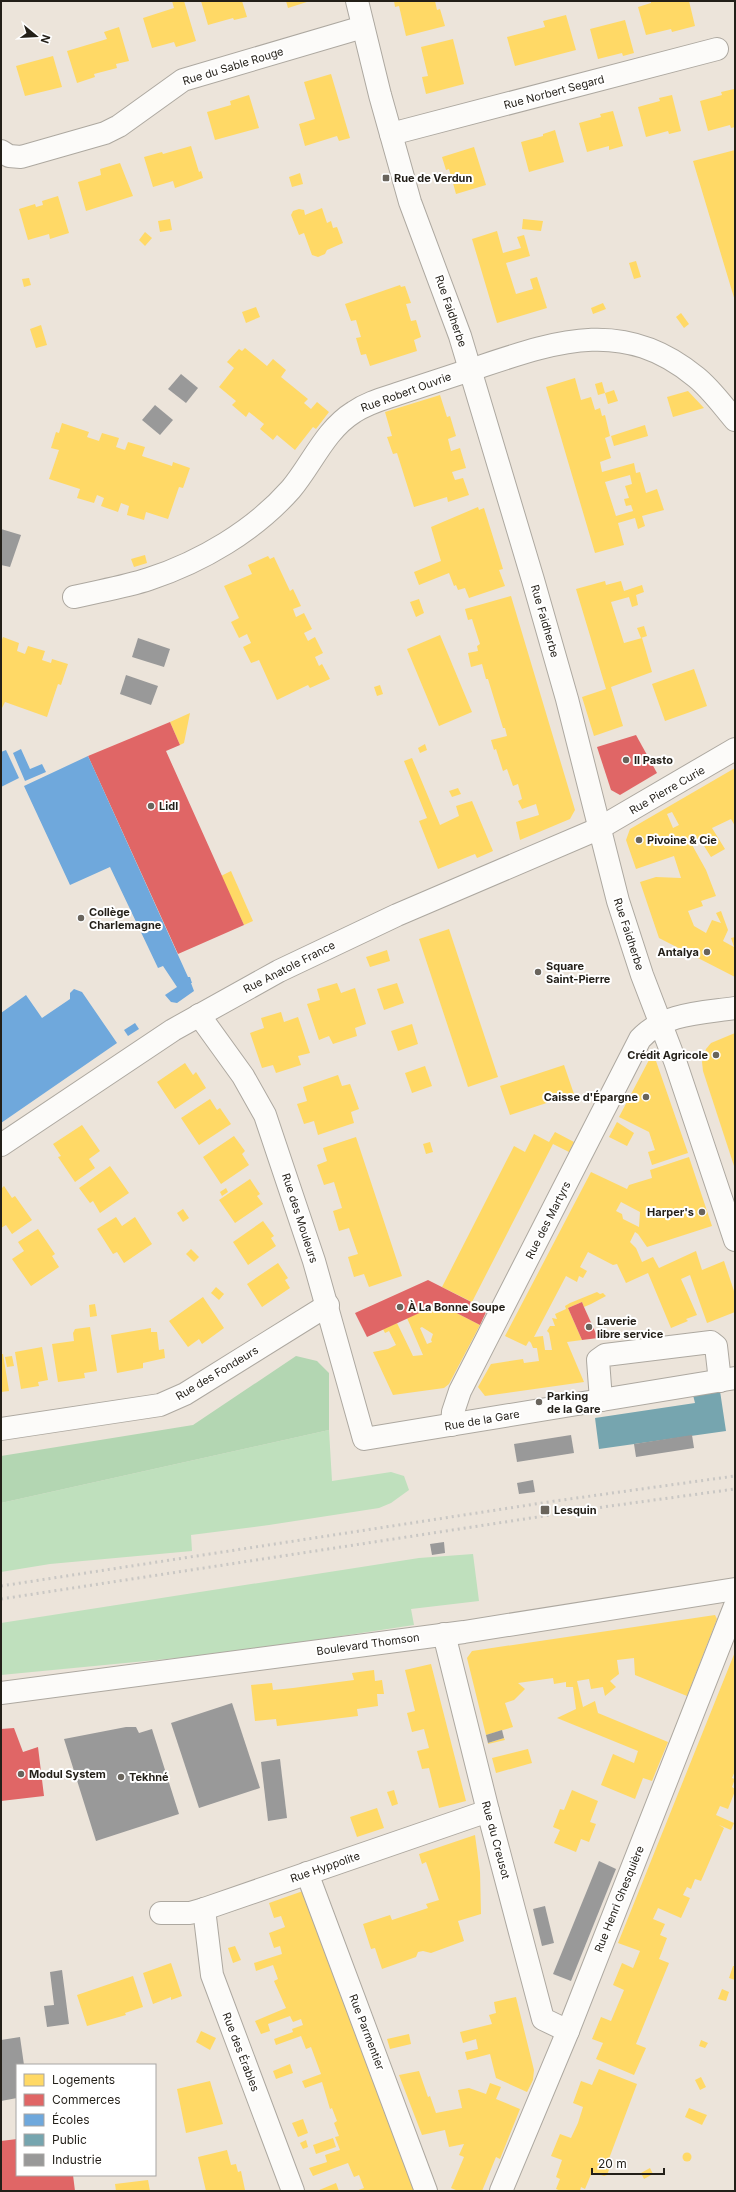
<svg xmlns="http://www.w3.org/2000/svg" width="736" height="2192" font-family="Inter,sans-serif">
	<rect width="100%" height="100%" fill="#ece4da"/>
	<g fill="#bfe0bd">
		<path d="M329,1430L332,1481L391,1472L404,1476L409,1490L391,1503L379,1508L269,1525L191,1535L192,1551L50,1564L1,1572V1503Z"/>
		<path d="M473,1554L479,1601L411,1609L414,1625L229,1653L1,1675V1623L419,1558Z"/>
	</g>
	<path fill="#b3d6b2" d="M296,1356L317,1361L329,1373V1430L1,1503V1456L193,1425Z"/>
	<g fill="#ffd966" fill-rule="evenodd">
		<path d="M172,1H184L196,41L176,47L174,42L152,48L143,18L174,8Z"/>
		<path d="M201,1H242L247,17L234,20L233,18L208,25Z"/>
		<path d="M286,1H310L288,8Z"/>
		<path d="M394,1H435L437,10L440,9L445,26L406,36L399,6L395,7Z"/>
		<path d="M651,1H689L695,26L672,32L671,29L646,35L638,7L651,3Z"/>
		<path d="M566,15L576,50L515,66L507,37L545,27L543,21Z"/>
		<path d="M625,20L634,53L623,56L622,53L598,59L590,29Z"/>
		<path d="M119,27L129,61L116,64L117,68L94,74L95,77L77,83L67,51L107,39L104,32Z"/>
		<path d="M453,39L464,84L426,94L422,77L428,76L421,47Z"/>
		<path d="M53,56L62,87L25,96L16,66Z"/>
		<path d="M331,74L350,138L339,141L337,136L305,146L299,124L315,119L304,82Z"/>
		<path d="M734,89L735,127L731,128L730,125L708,131L700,101L722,95L721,92Z"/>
		<path d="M249,95L259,128L215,140L207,112L231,105L230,101Z"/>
		<path d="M672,95L681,131L669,134L668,131L646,137L638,107L660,101L659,98Z"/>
		<path d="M613,111L623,146L609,150V146L587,152L579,123L601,117L600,114Z"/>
		<path d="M555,130L564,162L529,172L521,142L543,136V134Z"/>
		<path d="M191,146L199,172L201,171L203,178L175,188L173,181L153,187L144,157L162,152L163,154Z"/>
		<path d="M474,147L486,185L456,194L449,169L446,170L442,157Z"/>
		<path d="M735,150L734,192L735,301L693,161Z"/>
		<path d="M120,163L133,196L86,211L78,182L101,175L100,169Z"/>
		<path d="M300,173L303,184L292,187L289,177Z"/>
		<path d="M58,196L69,233L50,239L49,234L28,240L19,209L35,204L36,207L43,205L42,201Z"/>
		<path d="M322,208L327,223L331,221L333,228L337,227L343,243L327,250L325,254L318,257L312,255L304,233L299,235L291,215L293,211L299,209L304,210L305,215Z"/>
		<path d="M170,219L172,230L160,232L158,221Z"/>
		<path d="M523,219L543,221L541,231L522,229Z"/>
		<path d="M497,231L503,253L521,248L517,237L524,235L530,256L506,263L516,294L533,289L530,279L537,277L547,308L497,323L472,239Z"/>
		<path d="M145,232L152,238L145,246L139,240Z"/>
		<path d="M636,261L641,277L634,279L629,263Z"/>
		<path d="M29,278L31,285L24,287L22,279Z"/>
		<path d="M400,285L401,287L405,286L411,303L406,304L411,321L416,320L421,337L414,340L417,351L370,366L366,354L361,355L356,338L361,337L356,320L351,321L345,304Z"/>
		<path d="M603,303L606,309L593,314L591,308Z"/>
		<path d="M256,307L260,317L246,323L242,312Z"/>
		<path d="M681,313L689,324L684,328L676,317Z"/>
		<path d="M41,325L47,345L36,348L30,329Z"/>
		<path d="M245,348L267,366L273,359L286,370L281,377L308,399L304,403L311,409L317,402L329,412L316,429L313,427L295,450L277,435L273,440L260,429L264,424L249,412L246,417L232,405L236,401L219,387L234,368L227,362L239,349L242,351Z"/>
		<path d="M575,378L581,400L591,397L595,410L600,408L602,416L605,415L610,436L605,438L611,458L600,462L602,472L634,463L636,473L640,472L646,493L657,489L664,510L642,516L645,526L638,529L635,518L618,523L624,545L595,553L546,387ZM630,475L632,484L625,486L629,498L624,499L626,506L631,505L633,511L616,516L605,482Z"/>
		<path d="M602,382L605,393L598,395L595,384Z"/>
		<path d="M614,390L618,401L608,404L605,393Z"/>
		<path d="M688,391L704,408L673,417L667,397Z"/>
		<path d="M440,395L447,417L450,416L456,436L448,439L451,451L460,448L466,468L452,472L455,480L463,478L469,495L448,502L447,497L414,507L397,453L393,454L387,437L392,436L385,412Z"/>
		<path d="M62,423L89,432L87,437L99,441L102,433L119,438L116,447L125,450L128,442L145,447L142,456L172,466L173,462L190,468L183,488L179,487L168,519L146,512L144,520L127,515L129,506L121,503L118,512L101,506L104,498L97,495L94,503L77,498L80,489L49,479L59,450L51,448L56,432L59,433Z"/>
		<path d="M645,425L648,436L614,446L611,436Z"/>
		<path d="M478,507L479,510L484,508L503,569L499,570L505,586L469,598L465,588L458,590L456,585L454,586L449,573L419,585L414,572L441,561L431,527Z"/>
		<path d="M145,555L147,563L134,567L131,559Z"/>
		<path d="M268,556L270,559L274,557L290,591L293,589L301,606L293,609L296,617L304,613L312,629L304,633L308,641L315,637L323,653L315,657L319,666L322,664L330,679L310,688L308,685L277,700L259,660L251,663L243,647L251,643L247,634L239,638L231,622L239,618L224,586L252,574L248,565Z"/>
		<path d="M605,581L606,585L621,581L624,591L642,585L644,592L636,595L638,605L632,607L629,597L611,602L624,643L642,638L652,672L611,687L623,726L594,736L582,697L606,689L576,589Z"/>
		<path d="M511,596L575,810L570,819L520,840L516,822L539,815L536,804L522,809L518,801L522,799L518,784L513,786L507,769L503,771L496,749L494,750L491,740L507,736L505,728H503L488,679H486L482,664L471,667L468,653L478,651L477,646L480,644L472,619L468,620L465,609Z"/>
		<path d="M419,599L424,613L416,617L410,602Z"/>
		<path d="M644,626L647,636L641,638L637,628Z"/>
		<path d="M440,635L472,712L439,726L407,649Z"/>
		<path d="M3,637L19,643L17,651L25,654L28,646L45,651L42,660L51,663L52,659L68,664L61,685L58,684L47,717L5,702L1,710V642Z"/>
		<path d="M694,669L707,706L665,721L652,684Z"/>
		<path d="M380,685L383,694L377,696L374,687Z"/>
		<path d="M190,713L184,743L180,745L170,722Z"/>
		<path d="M425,744L427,750L420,753L418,748Z"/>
		<path d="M412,758L440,825L459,816L456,806L472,801L493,851L477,858L475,854L438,869L419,821L427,818L404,761Z"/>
		<path d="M735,768V826L731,819L712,828L725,849L711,857L699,838L691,843L706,870L716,896L701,901L703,906L688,911L694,926L706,933L712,920L721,923L716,913L721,911L728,930L723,941L734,947L731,938L735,937V977L659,938L640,882L656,877L681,878L674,856L636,869L626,840L630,829ZM672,812L679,825L673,828L667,814Z"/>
		<path d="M458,788L461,794L452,797L449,791Z"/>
		<path d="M231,871L253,921L244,925L221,876Z"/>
		<path d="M449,929L498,1077L468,1087L419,939Z"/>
		<path d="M387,950L390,961L370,967L366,957Z"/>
		<path d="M337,983L341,993L355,988L366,1024L355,1028L357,1036L333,1044L329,1036L319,1040L307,1004L320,1000L317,989Z"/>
		<path d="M397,983L404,1003L384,1010L377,989Z"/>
		<path d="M281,1012L284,1022L298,1017L310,1053L298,1056L301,1065L276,1073L273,1065L262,1068L250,1033L264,1028L261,1018Z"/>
		<path d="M412,1024L418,1044L398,1051L391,1031Z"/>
		<path d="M735,1033V1169L703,1071L702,1062L706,1049L711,1043Z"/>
		<path d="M649,1060L656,1061L688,1153L652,1165L648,1152L655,1150L649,1132L619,1117Z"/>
		<path d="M185,1063L193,1075L196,1072L206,1088L175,1109L157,1082Z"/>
		<path d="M564,1065L574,1094L510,1115L500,1086Z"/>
		<path d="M425,1066L432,1086L412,1093L405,1073Z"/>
		<path d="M338,1075L342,1086L350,1084L359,1109L351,1112L354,1123L318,1135L314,1121L304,1124L297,1104L307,1101L303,1087Z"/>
		<path d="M210,1099L217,1110L220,1108L231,1124L199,1145L181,1118Z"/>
		<path d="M617,1122L634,1133L627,1146L609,1137Z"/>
		<path d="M82,1125L100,1151L89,1159L95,1168L75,1182L58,1157L61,1156L53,1144Z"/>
		<path d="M555,1132L574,1142L569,1152L553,1144L472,1302L442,1287L514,1146L525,1152L534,1134L549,1142Z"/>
		<path d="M234,1136L245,1151L242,1154L249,1165L221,1184L203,1157Z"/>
		<path d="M356,1137L402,1276L369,1287L364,1274L354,1277L348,1257L358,1254L350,1231L349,1228L339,1231L333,1211L342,1208L334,1182L324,1185L317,1165L327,1161L323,1148Z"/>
		<path d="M430,1142L433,1152L426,1154L423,1144Z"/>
		<path d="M689,1157L712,1226L647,1247L638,1234L635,1232L630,1242L636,1248L642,1262L653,1257L659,1268L696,1251L702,1270L724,1261L735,1294V1312L707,1323L690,1275L681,1279L697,1315L686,1319L688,1321L671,1328L648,1273L626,1283L617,1264L613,1265L588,1252L580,1267L587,1271L583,1278L579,1276L577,1282L566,1276L534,1337L543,1336L545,1350H552L549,1333L547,1331L550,1326H555L552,1318L557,1319L555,1314L566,1309L565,1306L570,1303L597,1292L600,1294L603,1293L606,1296L591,1304L584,1307L582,1302L568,1308L582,1340L567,1342L584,1382L485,1396L478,1387L491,1364L523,1359L524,1363L539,1361L537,1348H533L531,1343L529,1341L526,1346L505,1336L591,1172L627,1189L629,1185L652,1178L650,1170ZM621,1202L640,1212L639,1227L623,1219L622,1214L616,1211Z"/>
		<path d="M110,1166L129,1193L100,1213L93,1201L90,1203L79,1188Z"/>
		<path d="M250,1179L260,1194L257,1196L263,1204L235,1223L219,1200Z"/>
		<path d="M4,1186L12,1198L15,1196L32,1220L12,1234L6,1225L1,1228V1189Z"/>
		<path d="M226,1188L228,1192L222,1196L220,1192Z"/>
		<path d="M183,1209L189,1218L183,1222L177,1213Z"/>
		<path d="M116,1217L122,1226L135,1217L152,1244L124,1263L117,1252L113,1254L97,1229Z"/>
		<path d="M263,1221L274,1236L271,1238L276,1246L248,1265L233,1242Z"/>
		<path d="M38,1229L55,1254L52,1256L59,1267L31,1286L12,1259L24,1251L18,1242Z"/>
		<path d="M191,1249L199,1257L194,1262L186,1254Z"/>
		<path d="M278,1263L288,1278L285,1280L290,1288L262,1307L247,1284Z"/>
		<path d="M216,1287L224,1294L219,1300L211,1293Z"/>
		<path d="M203,1297L224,1328L202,1344L199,1339L188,1347L169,1321Z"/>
		<path d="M95,1304L97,1316L90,1317L89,1305Z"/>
		<path d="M439,1304L480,1325L449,1384L444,1388L393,1395L373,1352L388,1349L396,1345L389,1331L385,1333L383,1329L397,1323L413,1356L423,1355L407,1318ZM422,1327L433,1334L431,1340L432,1342L427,1344L420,1328Z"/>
		<path d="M90,1327L97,1371L84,1373L85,1378L58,1382L52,1344L74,1341L73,1333L75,1329Z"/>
		<path d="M151,1328V1332H157L159,1350L164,1349L165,1358L143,1363V1368L117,1373L111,1335Z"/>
		<path d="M42,1347L48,1380L38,1382L39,1386L21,1389L15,1352Z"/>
		<path d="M1,1354H3L9,1391L1,1392Z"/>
		<path d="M12,1356L14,1366L7,1367L5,1357Z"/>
		<path d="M715,1615L717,1619L687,1696L635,1675L634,1658L617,1660L619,1674L610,1681L616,1687L605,1696L603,1687L591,1689L589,1679L577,1681L583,1707L595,1701L598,1713L668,1742L652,1781L643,1778L635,1799L601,1785L613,1754L634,1763L638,1751L557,1718L576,1709L573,1687H566V1682L554,1684L553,1678L518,1683L525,1689L514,1700L505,1703L513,1727L486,1735L467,1658L472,1651Z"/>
		<path d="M735,1652V1771L732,1778L735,1779L732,1787L735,1789V1791L728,1809L720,1806L716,1815L734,1823L731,1830L719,1825L724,1828L701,1881L695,1879L691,1889L687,1887L683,1895L690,1898L681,1918L658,1908L653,1919L665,1924L660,1935L667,1938L659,1959L669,1963L636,2044L646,2048L634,2075L596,2059L603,2043L592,2039L601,2017L611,2021L624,1990L613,1985L622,1963L633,1968L640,1951L618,1943Z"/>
		<path d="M431,1664L466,1801L439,1808L429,1768L422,1769L417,1751L429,1748L424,1729L412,1732L407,1713L415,1711L405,1670Z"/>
		<path d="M374,1670L375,1681L382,1680L384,1694H377L378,1706L357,1709L358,1716L277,1726L276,1719L255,1721L251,1685L272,1683L273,1690L293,1688L354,1680L352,1673Z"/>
		<path d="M504,1738L505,1740L488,1744V1743Z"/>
		<path d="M528,1749L532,1763L496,1773L492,1758Z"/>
		<path d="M394,1790L398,1804L392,1806L387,1792Z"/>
		<path d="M572,1790L598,1801L590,1822L596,1824L589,1842L581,1839L576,1852L554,1843L560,1830L553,1827L560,1809L564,1810Z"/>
		<path d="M377,1808L384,1828L357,1837L350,1817Z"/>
		<path d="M475,1835L480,1872L481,1914L458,1921L464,1941L431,1953L423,1951L418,1952L416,1957L382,1969L375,1948L371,1949L363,1924L390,1915L392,1920L428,1908L426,1904L439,1900L426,1862L422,1864L419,1854Z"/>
		<path d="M303,1891L415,2191H356L364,2188L359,2175L354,2177L348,2163L313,2176L309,2168L327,2162L325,2155L340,2150L335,2137L339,2136L334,2123L337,2121L332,2108L330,2109L322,2082L305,2088L302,2081L321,2074L311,2047L306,2049L301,2036L276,2045L274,2039L293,2032L292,2029L303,2025L301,2019L293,2022L290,2016L268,2024L270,2031L261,2034L255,2021L286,2008L274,1981L278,1979L273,1965L256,1971L254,1963L282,1954L280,1946L274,1948L269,1933L285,1927L281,1916L274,1918L269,1903Z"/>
		<path d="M235,1946L241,1960L233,1963L228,1948Z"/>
		<path d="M171,1963L182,1996L171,2000V1997L153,2004L143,1973Z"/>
		<path d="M733,1966H735V1980L729,1978Z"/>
		<path d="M133,1976L143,2007L125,2013L126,2015L87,2026L77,1995Z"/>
		<path d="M722,1989L729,1992L726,2001L718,1999Z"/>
		<path d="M516,1997L534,2070L533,2080L527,2092L496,2078L490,2054L467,2060L465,2052L478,2049L476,2039L463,2043L460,2032L492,2024L489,2015L496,2013L494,2002Z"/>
		<path d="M201,2031L216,2038L210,2050L196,2042Z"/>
		<path d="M409,2034L411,2044L390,2049L387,2039Z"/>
		<path d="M701,2040L708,2043L705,2048L699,2046Z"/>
		<path d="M290,2064L293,2073L276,2079L273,2071Z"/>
		<path d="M599,2069L637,2084L607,2164L597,2160L610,2167L607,2175L604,2176L592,2172L585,2189L581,2187L580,2191H561L556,2189L560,2179L556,2177L562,2160L551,2156L560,2134L571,2138L578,2123L583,2107L573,2103L581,2081L592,2085Z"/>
		<path d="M419,2071L428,2097L430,2096L436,2113L462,2108L458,2090L469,2088L486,2094L490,2083L501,2087L496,2099L520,2109L500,2159L496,2157L482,2191H458L451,2188L464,2157L459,2155L464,2144L449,2147L445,2130L422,2135L399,2075Z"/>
		<path d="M701,2077L706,2087L700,2090L695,2080Z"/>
		<path d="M210,2081L223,2124L186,2133L177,2089Z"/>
		<path d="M689,2108L707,2115L702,2125L685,2117Z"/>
		<path d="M303,2119L308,2133L298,2137L292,2123Z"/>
		<path d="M333,2138L336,2147L316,2154L313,2145Z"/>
		<path d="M306,2140L308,2147L303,2149L300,2143Z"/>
		<path d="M227,2150L231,2165L236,2164L238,2172L241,2171L245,2190L206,2191L198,2157Z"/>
		<circle cx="687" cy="2157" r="4.5"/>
		<path d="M650,2168L653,2174L644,2179L641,2173Z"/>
		<path d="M148,2180L150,2191H116L115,2184Z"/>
		<path d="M336,2183L339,2191H317Z"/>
	</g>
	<g fill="#e06666">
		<path d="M170,722L180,745L166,751L244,925L178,954L88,756Z"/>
		<path d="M636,735L657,773L620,795L611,790L597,747Z"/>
		<path d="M428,1280L487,1310L480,1325L439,1304L367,1337L355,1313Z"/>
		<path d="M582,1302L584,1307L598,1338L582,1340L568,1308Z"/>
		<path d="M14,1728L23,1752L38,1747L44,1796L1,1801V1729Z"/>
		<path d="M17,2139V2175H73L75,2191H1V2141Z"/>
	</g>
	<g fill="#6fa8dc">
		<path d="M21,749L30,769L42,764L46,772L25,781L13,753Z"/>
		<path d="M6,750L19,778L1,787V752Z"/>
		<path d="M88,756L188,977H190L192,983H191L194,991L177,1003L171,1002L165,995L177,987L163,966L158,968L110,867L70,885L24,786Z"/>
		<path d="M74,989L82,992L117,1043L1,1123V1013L26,995L42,1018L70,999V993Z"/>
		<path d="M135,1023L139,1029L128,1036L124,1030Z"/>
	</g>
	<path fill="#76a5af" d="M720,1391L726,1431L599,1449L595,1418L695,1403L693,1395Z"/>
	<g fill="#999">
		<path d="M181,374L198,388L186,403L168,389Z"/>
		<path d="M155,405L173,420L160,435L142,420Z"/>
		<path d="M1,529L21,535L10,567L1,565Z"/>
		<path d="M138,638L170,649L164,667L132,657Z"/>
		<path d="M126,675L158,686L151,705L120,694Z"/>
		<path d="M571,1435L574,1453L517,1462L514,1444Z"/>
		<path d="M692,1435L694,1448L636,1457L634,1444Z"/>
		<path d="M533,1480L535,1492L519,1494L517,1483Z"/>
		<path d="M444,1542L445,1553L432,1555L430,1544Z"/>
		<path d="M232,1703L260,1788L199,1808L171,1723Z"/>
		<path d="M126,1727H136L139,1733L152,1729L179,1814L96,1841L64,1739Z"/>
		<path d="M502,1730L504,1738L488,1743L486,1735Z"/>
		<path d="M280,1759L287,1818L268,1821L261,1762Z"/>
		<path d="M599,1861L616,1869L571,1981L553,1974Z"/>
		<path d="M545,1906L554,1943L542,1946L533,1909Z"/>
		<path d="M62,1970L69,2024L47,2027L44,2006L54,2005L50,1972Z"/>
		<path d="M20,2037L24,2065H17V2098L1,2101V2040Z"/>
	</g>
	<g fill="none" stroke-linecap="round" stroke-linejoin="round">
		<defs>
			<g id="street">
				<path d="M391,134L717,49"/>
				<path d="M1,151L9,156L21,157L105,133L119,126L183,80L363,27"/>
				<path d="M74,597C99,591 125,587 149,579C201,562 254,531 291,489C312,464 325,430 354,412C367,403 382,399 397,394C421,386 446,378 470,370C552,343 621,315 696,377C711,389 723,406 735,420"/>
				<path d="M199,1015L243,1076L265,1115L314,1261L364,1439L735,1378"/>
				<path d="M601,1400L598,1360L605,1355L711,1342L716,1346L720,1381"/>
				<path d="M452,1425L453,1412L460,1391L640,1039C664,1013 702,1013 735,1008"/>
				<path d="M1,1429L160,1405L185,1394L328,1305"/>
				<path d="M444,1634L488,1811L543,2019L568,2031"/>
				<path d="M1,1693L464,1632L735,1589"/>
				<path d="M307,1873L426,2191"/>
				<path d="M204,1909L212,1975L293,2191"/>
				<path d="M161,1913H190L204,1909L488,1811"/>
			</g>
			<g id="secondary">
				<path d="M357,1L380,95L410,202L460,336L533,580L567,699L618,901L642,975L675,1061L735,1240"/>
				<path d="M1,1145L173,1030L279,971L397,915L598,829L735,749"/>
				<path d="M501,2191L568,2031L735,1606"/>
			</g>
		</defs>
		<use href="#street" stroke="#ada8a0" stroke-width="24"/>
		<use href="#secondary" stroke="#ada8a0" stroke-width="24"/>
		<use href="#street" stroke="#fcfbf9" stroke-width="22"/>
		<use href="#secondary" stroke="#fcfbf9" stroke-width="22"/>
		<g stroke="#c9c7c4" stroke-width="3" stroke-dasharray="2 4" stroke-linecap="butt">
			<path d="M1,1586L555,1501L735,1476"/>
			<path d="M1,1599L603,1507L735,1489"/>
		</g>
	</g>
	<g fill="#69645c" stroke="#fff" stroke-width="1.5">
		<rect x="382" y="174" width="8" height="8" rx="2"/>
		<circle cx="626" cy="760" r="4"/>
		<circle cx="151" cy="806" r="4"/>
		<circle cx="639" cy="840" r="4"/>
		<circle cx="81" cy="918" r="4"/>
		<circle cx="707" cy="952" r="4"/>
		<circle cx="538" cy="972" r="4"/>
		<circle cx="716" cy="1055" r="4"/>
		<circle cx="646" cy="1097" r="4"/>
		<circle cx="702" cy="1212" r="4"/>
		<circle cx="400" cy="1307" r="4"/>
		<circle cx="589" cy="1327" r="4"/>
		<circle cx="539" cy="1402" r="4"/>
		<rect x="540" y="1505" width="10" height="10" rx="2"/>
		<circle cx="21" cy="1774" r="4"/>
		<circle cx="121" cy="1777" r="4"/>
	</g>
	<g text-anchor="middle" stroke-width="4" stroke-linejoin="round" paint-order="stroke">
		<g font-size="11" fill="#231f18" stroke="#fff">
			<text transform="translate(233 66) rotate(-17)" y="4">Rue du Sable Rouge</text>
			<text transform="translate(554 92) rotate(-15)" y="4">Rue Norbert Segard</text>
			<text transform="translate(451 311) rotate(71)" y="4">Rue Faidherbe</text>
			<text transform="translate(406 392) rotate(-20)" y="4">Rue Robert Ouvrie</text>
			<text transform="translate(545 621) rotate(74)" y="4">Rue Faidherbe</text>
			<text transform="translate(667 790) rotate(-30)" y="4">Rue Pierre Curie</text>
			<text transform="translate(629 934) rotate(72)" y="4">Rue Faidherbe</text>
			<text transform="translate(289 967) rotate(-27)" y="4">Rue Anatole France</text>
			<text transform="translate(300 1218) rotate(72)" y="4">Rue des Mouleurs</text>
			<text transform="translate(548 1220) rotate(-63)" y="4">Rue des Martyrs</text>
			<text transform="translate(217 1373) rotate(-31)" y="4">Rue des Fondeurs</text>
			<text transform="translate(482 1420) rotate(-10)" y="4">Rue de la Gare</text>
			<text transform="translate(368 1644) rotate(-8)" y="4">Boulevard Thomson</text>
			<text transform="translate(496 1840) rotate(75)" y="4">Rue du Creusot</text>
			<text transform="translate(325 1867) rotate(-19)" y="4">Rue Hyppolite</text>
			<text transform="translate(619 1899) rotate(-68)" y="4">Rue Henri Ghesquière</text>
			<text transform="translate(367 2032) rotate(69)" y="4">Rue Parmentier</text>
			<text transform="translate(241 2052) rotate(69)" y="4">Rue des Érables</text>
		</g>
		<g font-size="11" font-weight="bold" fill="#231f18" stroke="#fff" text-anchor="start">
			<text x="394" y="182">Rue de Verdun</text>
			<text x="634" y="764">Il Pasto</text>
			<text x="159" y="810">Lidl</text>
			<text x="647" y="844">Pivoine &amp; Cie</text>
			<text x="89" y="916">Collège<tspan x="89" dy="13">Charlemagne</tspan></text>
			<text x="699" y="956" text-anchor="end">Antalya</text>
			<text x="546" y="970">Square<tspan x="546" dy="13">Saint-Pierre</tspan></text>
			<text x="708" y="1059" text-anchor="end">Crédit Agricole</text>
			<text x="638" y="1101" text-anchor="end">Caisse d'Épargne</text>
			<text x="694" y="1216" text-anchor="end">Harper's</text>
			<text x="408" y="1311">À La Bonne Soupe</text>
			<text x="597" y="1325">Laverie<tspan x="597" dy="13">libre service</tspan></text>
			<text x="547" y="1400">Parking<tspan x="547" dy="13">de la Gare</tspan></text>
			<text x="554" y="1514">Lesquin</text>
			<text x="29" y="1778">Modul System</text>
			<text x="129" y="1781">Tekhné</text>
		</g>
	</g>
	<rect width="736" height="2192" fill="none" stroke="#231f18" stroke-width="4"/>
	<rect x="16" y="2064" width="140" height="112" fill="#ffffff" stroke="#a7a5a3"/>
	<rect x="24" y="2074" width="20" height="12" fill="#ffd966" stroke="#a7a5a3"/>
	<text x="52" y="2084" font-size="12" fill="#231f18">Logements</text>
	<rect x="24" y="2094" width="20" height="12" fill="#e06666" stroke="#a7a5a3"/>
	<text x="52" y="2104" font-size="12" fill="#231f18">Commerces</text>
	<rect x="24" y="2114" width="20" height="12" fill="#6fa8dc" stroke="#a7a5a3"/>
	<text x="52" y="2124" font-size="12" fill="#231f18">Écoles</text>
	<rect x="24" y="2134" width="20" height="12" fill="#76a5af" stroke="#a7a5a3"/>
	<text x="52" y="2144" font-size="12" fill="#231f18">Public</text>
	<rect x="24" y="2154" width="20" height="12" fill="#999999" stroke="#a7a5a3"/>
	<text x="52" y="2164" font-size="12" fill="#231f18">Industrie</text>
	<g transform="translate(36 36) rotate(108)" stroke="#ffffff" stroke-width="3" paint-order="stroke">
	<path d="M0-3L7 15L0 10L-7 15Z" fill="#231f18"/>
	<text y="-6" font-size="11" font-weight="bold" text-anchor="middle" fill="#231f18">N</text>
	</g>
	<path d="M592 2168v6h72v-6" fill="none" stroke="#231f18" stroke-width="2"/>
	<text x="598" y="2168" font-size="12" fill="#231f18" stroke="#ffffff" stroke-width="3" paint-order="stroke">20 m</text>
</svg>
